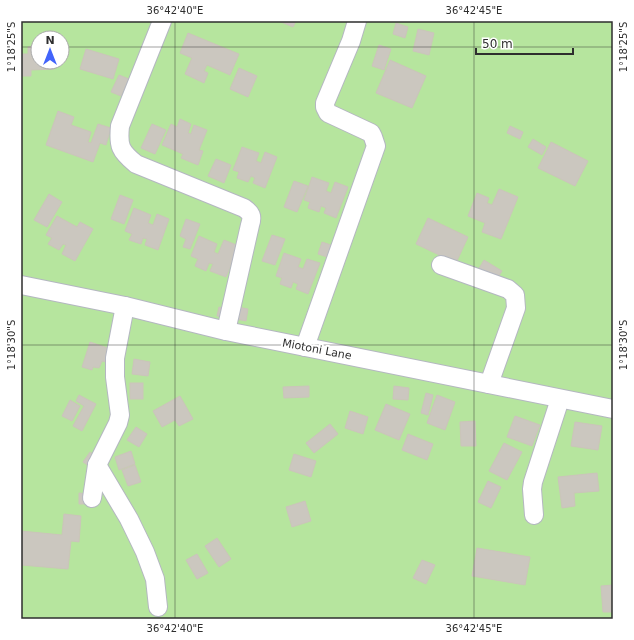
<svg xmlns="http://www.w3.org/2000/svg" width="634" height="640" font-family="'DejaVu Sans',sans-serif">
	<rect width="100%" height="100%" fill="#efe9e1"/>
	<path fill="#b6e59e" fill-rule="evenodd" d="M21,21H613V619H21ZM38,38H62V62H38Z"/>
	<g fill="#cbc7bf" stroke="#cbc5ba">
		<path d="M279,21H296L293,27Z"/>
		<path d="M396,23L408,27L405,38L393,34Z"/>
		<path d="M418,29L434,33L429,55L413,51Z"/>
		<path d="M188,33L239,54L230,75L207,65L204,71L208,73L204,83L185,74L192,58L180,53Z"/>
		<path d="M379,45L391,49L384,70L372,66Z"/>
		<path d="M38,46V62H53L54,69L31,70V76H21V54H28V47Z"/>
		<path d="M86,49L119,59L113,79L80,69Z"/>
		<path d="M390,60L426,76L412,108L376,93Z"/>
		<path d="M239,68L257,76L248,97L230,89Z"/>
		<path d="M119,75L129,79L121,96L111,92Z"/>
		<path d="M58,111L74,117L71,125L91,132L88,142L91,143L98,124L111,128L106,145L100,143L93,162L46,145Z"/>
		<path d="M180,119L191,124L188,133L191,134L194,125L207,130L199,150L203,151L198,165L181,158L183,154L162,145L171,124L177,127Z"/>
		<path d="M152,124L166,130L155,154L141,148Z"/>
		<path d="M510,126L523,132L520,139L507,133Z"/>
		<path d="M533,139L546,147L542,155L528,147Z"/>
		<path d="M551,142L588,161L575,186L538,168Z"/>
		<path d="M242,147L259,153L256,161L261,163L265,152L277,157L265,188L253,183L255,178L251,176L248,182L237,178L239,172L233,170Z"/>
		<path d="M216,159L231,165L224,183L208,176Z"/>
		<path d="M312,177L329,183L326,191L331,193L335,182L348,187L336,218L324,213L326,208L321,206L319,212L308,208L310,202L304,200Z"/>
		<path d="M294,181L308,186L297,212L284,207Z"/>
		<path d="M499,189L518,197L501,239L482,232L485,223L468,216L477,193L489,198L487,203L492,205Z"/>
		<path d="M49,194L62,202L47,227L34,220Z"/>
		<path d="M120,195L133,200L124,224L111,219Z"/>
		<path d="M134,208L151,215L148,223L153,225L157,214L169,219L158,250L145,245L147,239L143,238L141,244L129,240L132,234L125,231Z"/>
		<path d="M57,216L77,227L80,222L93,229L75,261L62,254L66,245L63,244L59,250L48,244L52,238L46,235Z"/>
		<path d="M428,218L468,237L456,263L416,244Z"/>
		<path d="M186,219L200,224L190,249L183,247L186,239L180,236Z"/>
		<path d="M272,235L285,239L275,265L262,261Z"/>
		<path d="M199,236L217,244L214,252L218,254L224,240L239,246L226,277L210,271L213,264L209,263L206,271L195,266L198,259L191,256Z"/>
		<path d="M322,242L334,246L330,258L318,254Z"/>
		<path d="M284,253L301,259L298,267L303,269L307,259L320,263L308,294L296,289L298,284L293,282L291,288L280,284L282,278L276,276Z"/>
		<path d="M484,260L502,271L496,280L478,270Z"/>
		<path d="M219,307L227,309L226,317L217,316Z"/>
		<path d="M238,307L248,309L246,321L236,319Z"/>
		<path d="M90,342L111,349L106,362L102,361L99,368L93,367L92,370L82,367Z"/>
		<path d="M134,359L150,362L148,376L132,374Z"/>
		<rect x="130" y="383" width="13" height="16"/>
		<path d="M309,386V397L284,398L283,387Z"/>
		<path d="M394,386L409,388L408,400L393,399Z"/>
		<path d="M426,393L433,395L428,415L421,413Z"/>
		<path d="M79,395L96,404L82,431L73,426L84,406L76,401Z"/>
		<path d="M437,395L455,402L445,430L427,423Z"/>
		<path d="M180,396L193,419L179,426L175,420L162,427L153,411Z"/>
		<path d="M70,400L80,406L72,421L62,416Z"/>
		<path d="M386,404L410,414L399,440L375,430Z"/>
		<path d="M350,411L368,417L363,434L345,428Z"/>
		<path d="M515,416L540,425L532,446L507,437Z"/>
		<path d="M475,421L476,446H461L460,422Z"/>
		<path d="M575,422L602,426L598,450L571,446Z"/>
		<path d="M330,424L338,434L314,453L306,443Z"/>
		<path d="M136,427L147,434L139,447L127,440Z"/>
		<path d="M408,434L433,444L427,460L402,450Z"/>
		<path d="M504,443L522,452L507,480L489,471Z"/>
		<path d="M131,451L135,464L119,470L115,457Z"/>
		<path d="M90,452L98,458L92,468L83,462Z"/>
		<path d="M294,454L316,461L311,477L289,470Z"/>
		<path d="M135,465L141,482L128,486L122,470Z"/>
		<path d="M597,473L599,491L574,493L575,506L562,508L558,477Z"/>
		<path d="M488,481L501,487L491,508L478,502Z"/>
		<path d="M79,493L90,494V504H79Z"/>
		<path d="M305,501L311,521L292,527L286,507Z"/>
		<path d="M64,514L81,516L79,542L71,541L68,569L21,565V531L62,535Z"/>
		<path d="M217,538L231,559L219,567L205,546Z"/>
		<path d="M477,548L530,557L525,585L472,576Z"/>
		<path d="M197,554L208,573L197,579L186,560Z"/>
		<path d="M422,560L435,565L426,584L413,578Z"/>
		<path d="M613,585V612H603L601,586Z"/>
	</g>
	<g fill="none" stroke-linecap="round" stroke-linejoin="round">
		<defs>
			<g id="minor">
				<path d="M162,21L120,126C118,146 120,151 136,164L244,208C251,213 253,216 250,225L226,331"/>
				<path d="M441,265L508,289L515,295L516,308L489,384"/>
				<path d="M21,285L125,306L226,331L613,409"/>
				<path d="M305,347L376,146L373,137L371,133L328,113L325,107V103L351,41L357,21"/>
				<path d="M97,465L129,519L145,552L155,579L158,607"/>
				<path d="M92,498L97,465L118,423L120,415L115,377V358L125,306"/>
				<path d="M534,515L532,489L533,482L560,399"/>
			</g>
		</defs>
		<use href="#minor" stroke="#b4b7c1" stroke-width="20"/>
		<use href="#minor" stroke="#fff" stroke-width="18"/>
	</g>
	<path fill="none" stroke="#2e2e2e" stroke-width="1" stroke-opacity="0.45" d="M175,21V619M474,21V619M21,47H38M62,47H613M21,345H613"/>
	<g text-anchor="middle" stroke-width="4" stroke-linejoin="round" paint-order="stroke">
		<g font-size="11" fill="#2e2e2e" stroke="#fff">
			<text transform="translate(317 349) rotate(11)" y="4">Miotoni Lane</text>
		</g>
	</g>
	<rect width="634" height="640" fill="none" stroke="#ffffff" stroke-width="44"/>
	<g transform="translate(50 50)"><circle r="19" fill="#ffffff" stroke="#ababab"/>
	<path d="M0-3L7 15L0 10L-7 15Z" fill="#4264fb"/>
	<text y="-6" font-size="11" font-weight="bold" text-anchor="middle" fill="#2e2e2e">N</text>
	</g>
	<path d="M476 48v6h97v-6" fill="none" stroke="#2e2e2e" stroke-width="2"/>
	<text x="482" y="48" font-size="12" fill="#2e2e2e" stroke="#ffffff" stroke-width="3" paint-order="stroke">50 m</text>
	<rect x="22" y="22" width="590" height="596" fill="none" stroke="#2e2e2e" stroke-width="1.5"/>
	<g font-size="10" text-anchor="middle" fill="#2e2e2e">
		<text x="175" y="14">36°42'40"E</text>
		<text x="474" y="14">36°42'45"E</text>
		<text transform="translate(11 47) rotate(-90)" y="4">1°18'25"S</text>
		<text transform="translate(623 47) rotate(-90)" y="4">1°18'25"S</text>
		<text transform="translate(11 345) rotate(-90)" y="4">1°18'30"S</text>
		<text transform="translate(623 345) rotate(-90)" y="4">1°18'30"S</text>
		<text x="175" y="632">36°42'40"E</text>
		<text x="474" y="632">36°42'45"E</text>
	</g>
</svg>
